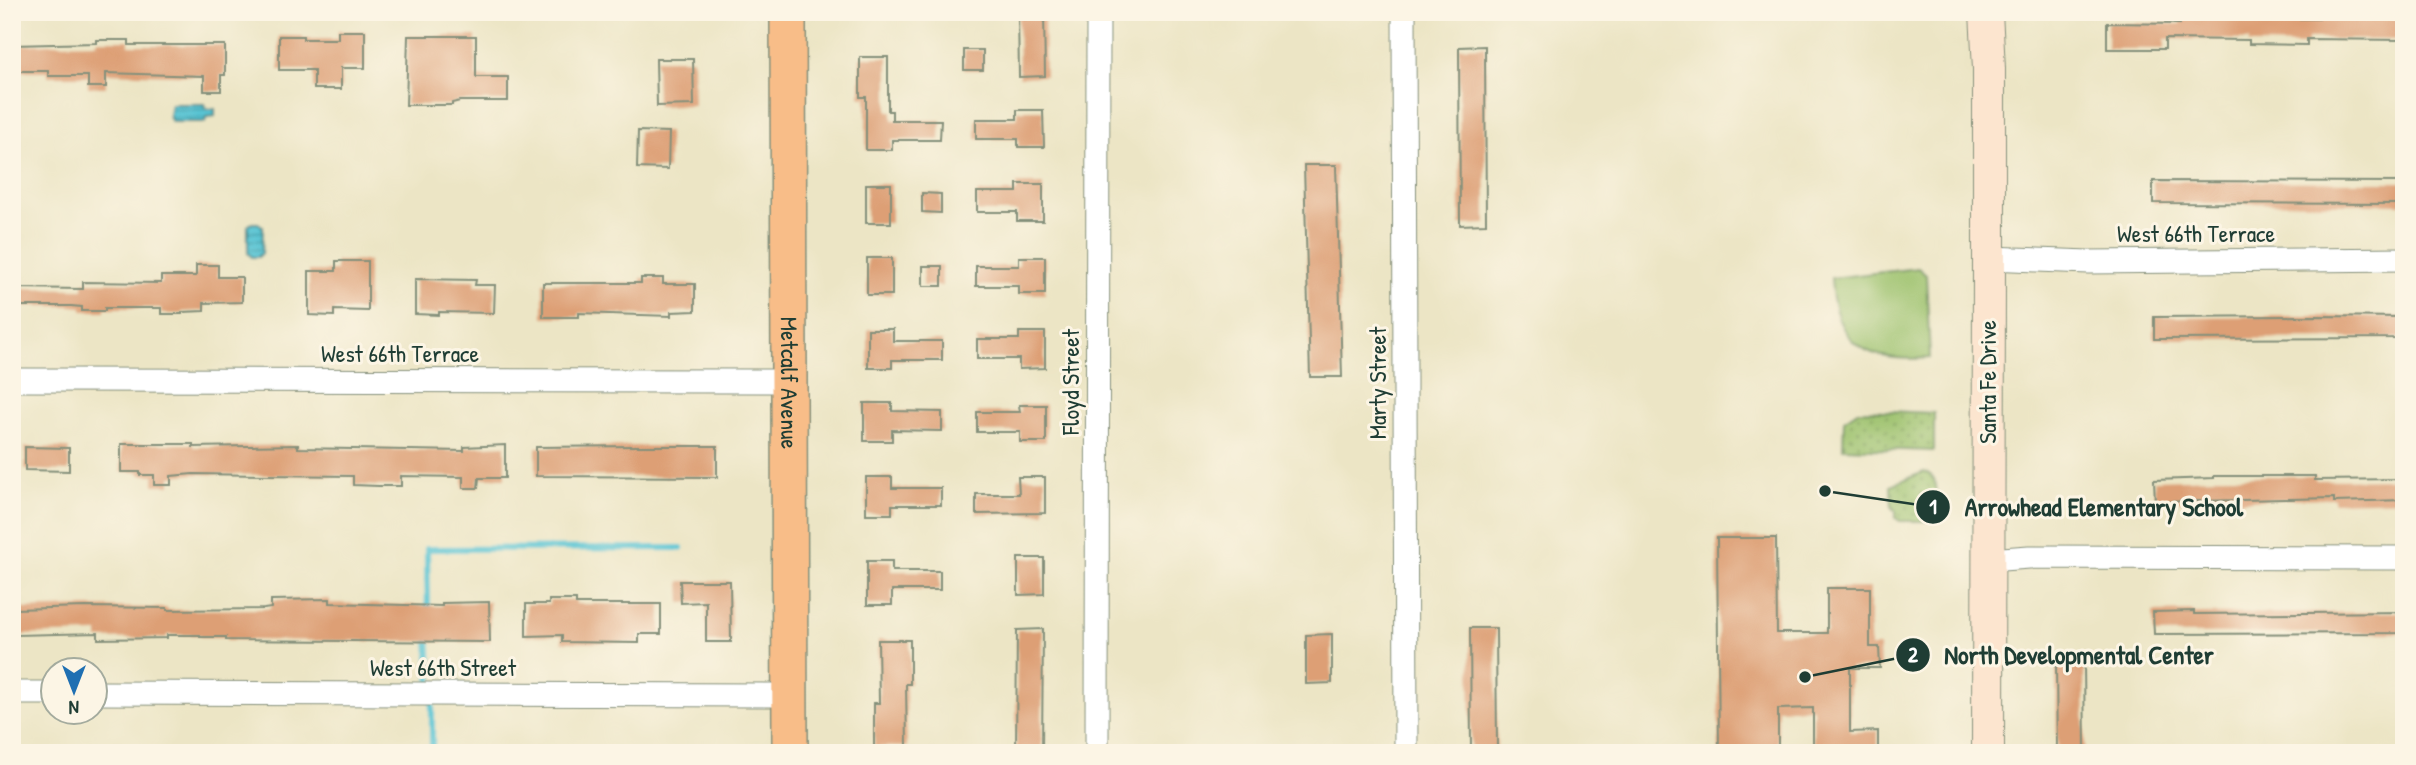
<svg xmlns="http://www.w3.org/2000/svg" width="2416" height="765" font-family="'Patrick Hand',sans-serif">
	<defs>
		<pattern id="grass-dots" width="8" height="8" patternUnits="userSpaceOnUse" patternTransform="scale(1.75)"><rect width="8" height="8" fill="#9bc16c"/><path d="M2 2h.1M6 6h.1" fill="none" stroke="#7e9e5a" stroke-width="1.8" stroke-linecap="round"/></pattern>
		<pattern id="water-rules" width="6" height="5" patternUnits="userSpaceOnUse" patternTransform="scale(1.75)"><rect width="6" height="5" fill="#5ac5d4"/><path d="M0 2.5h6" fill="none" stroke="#4aa1ad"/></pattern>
	</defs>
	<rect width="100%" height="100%" fill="#fcf5e5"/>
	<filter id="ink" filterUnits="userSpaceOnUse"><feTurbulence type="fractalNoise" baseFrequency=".0143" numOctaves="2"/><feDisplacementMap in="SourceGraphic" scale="14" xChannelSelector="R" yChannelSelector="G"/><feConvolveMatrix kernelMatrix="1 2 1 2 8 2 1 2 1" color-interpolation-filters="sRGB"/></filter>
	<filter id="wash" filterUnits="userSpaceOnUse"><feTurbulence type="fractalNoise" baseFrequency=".00686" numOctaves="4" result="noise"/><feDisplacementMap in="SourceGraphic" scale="28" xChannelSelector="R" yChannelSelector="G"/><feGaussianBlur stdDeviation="1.57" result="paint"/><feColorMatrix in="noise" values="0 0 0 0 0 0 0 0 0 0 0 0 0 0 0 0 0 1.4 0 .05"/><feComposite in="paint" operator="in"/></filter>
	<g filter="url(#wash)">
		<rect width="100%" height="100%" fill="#ece5c5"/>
		<g fill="url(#grass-dots)" stroke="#5d7f50" stroke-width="2">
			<path d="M1859,410L1934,413V451L1843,448L1844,420Z"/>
			<path d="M1924,472C1942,477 1930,494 1941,505V519L1939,521H1900L1896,518V511L1892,508L1891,485Z"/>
		</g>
		<path fill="#9bc16c" stroke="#5d7f50" stroke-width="2" d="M1918,268L1926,275L1930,358C1867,363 1834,346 1831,278Z"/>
		<g fill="url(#water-rules)" stroke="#3c8184" stroke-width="2">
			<path d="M171,104H205L206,109H215V116L206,117L205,122H172L169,116Z"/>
			<path d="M252,223H258L263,227L262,253L258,257H252L248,253V226Z"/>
		</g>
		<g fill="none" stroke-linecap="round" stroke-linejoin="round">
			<g stroke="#5ac5d4" stroke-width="6">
				<path d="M428,611L427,549L681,548"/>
				<path d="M428,636L431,688"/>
				<path d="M432,699V753"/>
			</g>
		</g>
		<g id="blocks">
			<g fill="#dd9f75">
				<path d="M1018,12H1044L1045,76L1019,77Z"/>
				<path d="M2180,14H2238V19H2319V14H2377V19H2404V40L2307,39V45L2249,44V40L2165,39V49H2107V23L2180,24Z"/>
				<path d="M338,31H365V68H341V89H314V70H279V36H303V39H338Z"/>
				<path d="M408,36H476V77H508V101H460L452,103V105H406Z"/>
				<path d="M96,40H129V45H225V75H221V91H204V76L106,73V87H88V76H48V71H12V45L96,43Z"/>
				<path d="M1485,46L1486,224L1460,225L1459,47Z"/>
				<rect x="964" y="50" width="19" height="20"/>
				<path d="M860,57H888V111H892V120H941L940,140H892V150H866V97H860Z"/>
				<path d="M656,59H693L694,105L657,106Z"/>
				<path d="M1017,110H1043L1044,147H1018V139H976V119H1017Z"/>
				<path d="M638,131L669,132L668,169L637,168Z"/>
				<path d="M1304,165H1336L1342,377H1310Z"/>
				<path d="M2153,181L2404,182V204L2153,203Z"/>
				<rect x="866" y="184" width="25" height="39"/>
				<path d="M1017,184H1043V221H1017V212H977V192H1017Z"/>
				<path d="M922,193L941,194V213L922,212Z"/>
				<path d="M1019,257H1045V294H1019V286H976V266H1019Z"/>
				<rect x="867" y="258" width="25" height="37"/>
				<path d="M336,261H368V311L334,310V316L309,315V271H336Z"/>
				<path d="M196,265H218V277H242V302L204,303V311L182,312V314H161V308H105V311H82V307L71,306H12V288L83,289V282L161,283V276H196Z"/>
				<rect x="923" y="266" width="19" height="20"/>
				<path d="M641,278H663V284H695V311L671,312V316L579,313V317H543V283H641Z"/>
				<path d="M415,279L476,280L475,285H495L494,313L439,312V315L415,314Z"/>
				<path d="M2314,316L2404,317V338L2154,339V317Z"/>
				<path d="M868,329H893V341H942V360H892V368H868Z"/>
				<path d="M1019,332H1045V368L1019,369V359H977V339H1019Z"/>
				<path d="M864,403H892V411L942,412V431L892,430V441H864Z"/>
				<path d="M1019,405H1046V442H1020V432H977V412H1020Z"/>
				<path d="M121,444H193V447L298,445V448L464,451V447L505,445V478H479L478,488H463V477L401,476V486H379L353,485V476L193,474L171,476V485H154V475H140V472H121Z"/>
				<path d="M638,446H717V477L536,476V447Z"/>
				<path d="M25,447L69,448V471L25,470Z"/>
				<path d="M2214,476H2315V480L2404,479V500L2334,502V498L2155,502L2154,480L2214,478Z"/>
				<path d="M866,477H892V488H941V505H892V514H866Z"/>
				<path d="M1018,477H1045V513L976,514V494H1019Z"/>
				<path d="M1717,538H1776L1777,633H1827V588H1870V647H1879L1880,668H1850V732L1878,731V753H1813V708L1778,709V753H1719Z"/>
				<path d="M1018,558H1044V594L1018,595Z"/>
				<path d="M867,561H892V571H940V590H892V605H867Z"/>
				<path d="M680,581H730L731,642H706V602L681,603Z"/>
				<path d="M330,599V603L442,606V603L489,602L490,642L226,640V637H200V635H167V638L98,639V633L16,635L15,609L85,607L167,608V610L264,609L271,608V600Z"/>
				<path d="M549,600H576V604H661V634H639V643L562,642V635L526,636V604H549Z"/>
				<path d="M2194,611V614L2404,612V633L2154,634L2153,612Z"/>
				<path d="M1470,628H1496L1497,750H1471Z"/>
				<path d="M1043,629L1042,753H1016L1017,630Z"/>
				<path d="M1332,634V683L1306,684V635Z"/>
				<path d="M878,640H910V684H906L907,747H874V703H879Z"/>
				<path d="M2056,662H2084L2085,753H2057Z"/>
			</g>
		</g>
	</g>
	<g filter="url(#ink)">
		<use href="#blocks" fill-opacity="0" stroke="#86917c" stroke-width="2"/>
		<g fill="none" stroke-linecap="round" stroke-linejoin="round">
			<defs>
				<g id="street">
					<path d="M1404,12L1406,753"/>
					<path d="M1989,258L2089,262L2404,259"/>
					<path d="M12,380L788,381"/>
					<path d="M1989,560L2029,557L2404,558"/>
					<path d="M12,693H52"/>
					<path d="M94,693L791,695"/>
					<path d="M1097,753L1098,12"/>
				</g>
				<path id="secondary" d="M1986,12L1989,69V258L1988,753"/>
				<g id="primary">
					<path id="s1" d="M788,12L790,753"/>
				</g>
			</defs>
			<use href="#street" stroke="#86917c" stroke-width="25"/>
			<use href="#secondary" stroke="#86917c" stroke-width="34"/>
			<use href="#primary" stroke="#86917c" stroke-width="38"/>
			<use href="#street" stroke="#fff" stroke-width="23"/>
			<use href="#secondary" stroke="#fce5cf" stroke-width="32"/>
			<use href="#primary" stroke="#f8bd88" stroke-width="35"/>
		</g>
	</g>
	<g text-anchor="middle" stroke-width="6" stroke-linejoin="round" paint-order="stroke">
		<g font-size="24" fill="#1f3d34" stroke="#fcf5e5">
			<text x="2196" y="242">West 66th Terrace</text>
			<text x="400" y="362">West 66th Terrace</text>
			<text transform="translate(1071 382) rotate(-90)" y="8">Floyd Street</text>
			<text transform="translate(1988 382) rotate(-90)" y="8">Santa Fe Drive</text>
			<text dy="8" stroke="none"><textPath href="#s1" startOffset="371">Metcalf Avenue</textPath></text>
			<text transform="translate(1378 383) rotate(-90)" y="8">Marty Street</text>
			<text x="443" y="676">West 66th Street</text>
		</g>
	</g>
	<path fill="none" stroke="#1f3d34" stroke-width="2.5" d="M1825 491L1933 507M1805 677L1913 655"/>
	<g fill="#1f3d34" stroke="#fcf5e5" stroke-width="2.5">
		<circle cx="1825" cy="491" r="7"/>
		<circle cx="1805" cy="677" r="7"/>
		<circle cx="1933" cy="507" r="18"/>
		<circle cx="1913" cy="655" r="18"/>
	</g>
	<g font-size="21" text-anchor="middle" font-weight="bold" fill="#fff">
		<text x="1933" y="514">1</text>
		<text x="1913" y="662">2</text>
	</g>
	<g font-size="26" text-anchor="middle" font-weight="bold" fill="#1f3d34" stroke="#fcf5e5" stroke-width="6" stroke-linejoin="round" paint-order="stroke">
		<text x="2104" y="516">Arrowhead Elementary School</text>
		<text x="2079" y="664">North Developmental Center</text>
	</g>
	<rect width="2416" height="765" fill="none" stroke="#fcf5e5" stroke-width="42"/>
	<g transform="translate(74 691) rotate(180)"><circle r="33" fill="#fcf5e5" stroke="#a4ab9e" stroke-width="2"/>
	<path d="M0-5L12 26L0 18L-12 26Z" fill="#1f6fb2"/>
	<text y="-10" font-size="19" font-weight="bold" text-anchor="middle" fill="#1f3d34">N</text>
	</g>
</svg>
